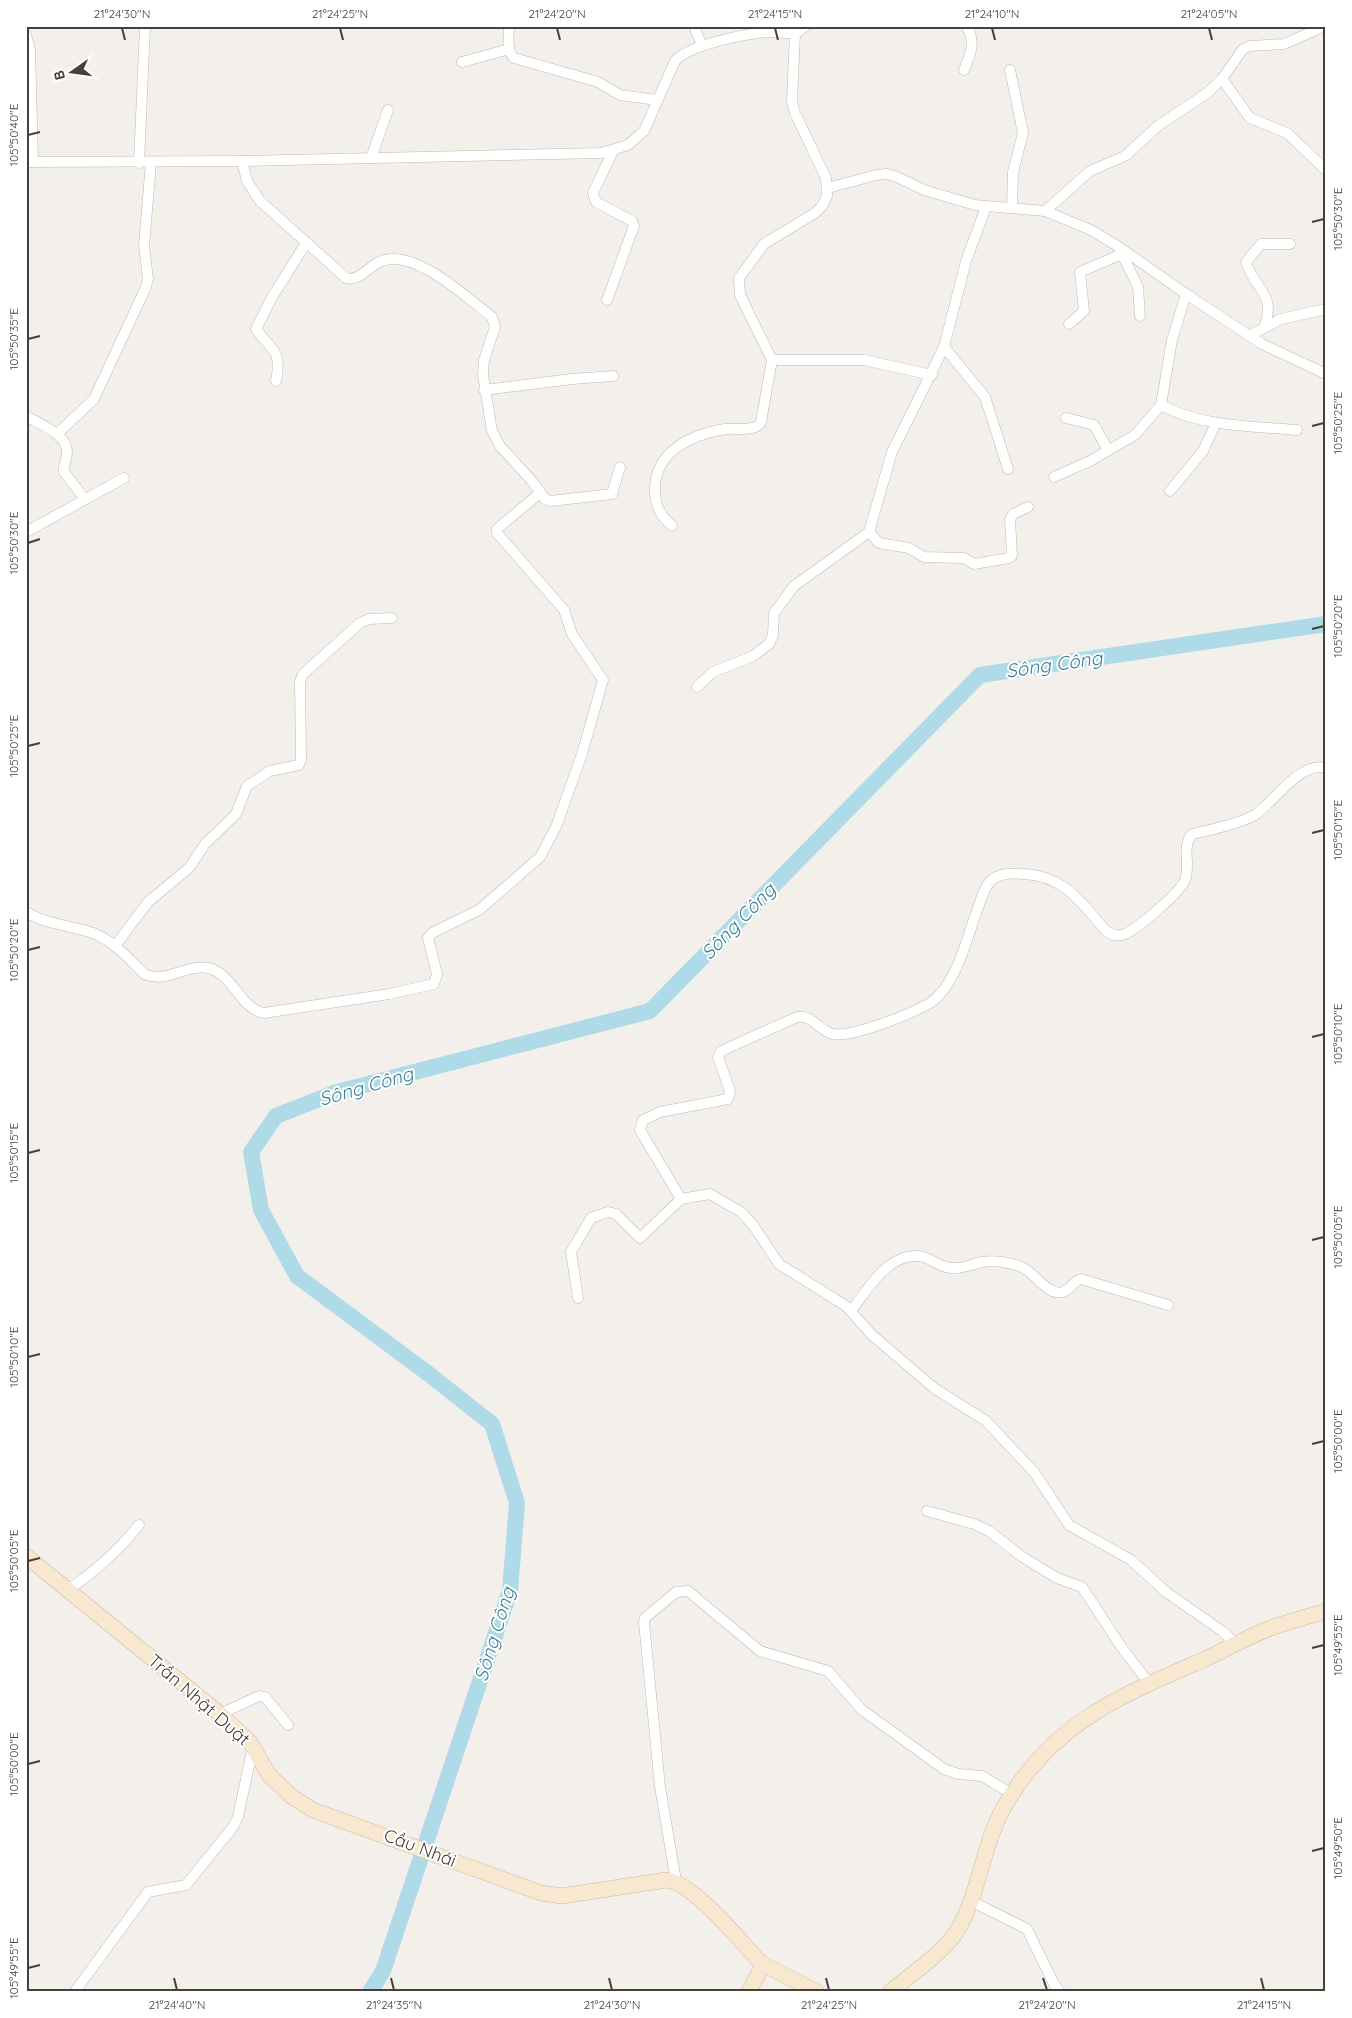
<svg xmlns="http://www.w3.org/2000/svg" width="1352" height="2018" font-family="Quicksand,sans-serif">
	<rect width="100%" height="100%" fill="#f3efeb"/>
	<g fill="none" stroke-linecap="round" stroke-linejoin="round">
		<path stroke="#afdae8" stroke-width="16" d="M370,1992L383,1971L510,1591L517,1503L492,1424L430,1375L297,1276L261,1210L251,1152L276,1116L337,1092L650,1011L980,675L1326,624"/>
		<defs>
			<g id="street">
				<path d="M509,26C509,36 506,51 514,58L598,82L620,95L657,100"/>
				<path d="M694,26L702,46"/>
				<path d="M26,35L30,49L33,162"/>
				<path d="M462,62L509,49"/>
				<path d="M964,70C970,55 977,41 966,26"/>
				<path d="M1010,70L1023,133L1013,172L1012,208"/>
				<path d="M1222,79L1250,118L1287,133L1326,170"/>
				<path d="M371,158L388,110"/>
				<path d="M242,161L247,181L260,201L346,278C358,282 369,267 379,262C413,246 467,298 492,317L495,327L484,360L483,375L492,431L500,446L532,481L545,499L550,501L612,494L620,467"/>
				<path d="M26,162L242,161L601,153L628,145L644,131L675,61C688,45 746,34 767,32C777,32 786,33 795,34L806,26"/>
				<path d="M139,163L145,26"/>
				<path d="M828,188L876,175L887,174L897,177L924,190L975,205L1045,211L1091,230L1119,247L1186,294L1262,344L1326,374"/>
				<path d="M1045,211L1090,171L1125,156L1159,125L1206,94L1222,79L1243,49L1250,46L1284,44L1325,26"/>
				<path d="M1119,248L1138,287L1140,316"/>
				<path d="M607,300L634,226L632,221L596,202L593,193L613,151"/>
				<path d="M1069,324L1084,311L1080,272L1122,254"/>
				<path d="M1265,325C1276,293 1254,289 1246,262L1261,244H1290"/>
				<path d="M1249,336L1281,319L1326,309"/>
				<path d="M944,347L985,397L1008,469"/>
				<path d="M772,360H864L932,375"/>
				<path d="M276,381C282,349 273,353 256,329L271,299L306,243"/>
				<path d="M484,390L572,379L613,376"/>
				<path d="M1161,405C1202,427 1252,426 1297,430"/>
				<path d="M26,416C39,424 68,434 67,453C67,460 63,465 64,472L84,498"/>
				<path d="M1066,418L1094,425L1108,450"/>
				<path d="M57,434L94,399L146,287L148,279L144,246L151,162"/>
				<path d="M1054,477L1090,461L1135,435L1161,405L1172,340L1186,294"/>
				<path d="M1170,491L1203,451L1216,423"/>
				<path d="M672,526C661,516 656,508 655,493C653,452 690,435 725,429C735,428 757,432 761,422L772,360L740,295L739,278L764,244L815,213L822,206L827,196L826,178L795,113L792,101L795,34"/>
				<path d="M26,532L124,478"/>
				<path d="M869,532L879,543L909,548L924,557L964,558L974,564L1009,558L1012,556L1010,519L1013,514L1028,507"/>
				<path d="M697,687L713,672L753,656L769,644L773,635L774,613L794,586L869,532L892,452L944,347L966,261L986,207"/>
				<path d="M26,912C47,925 70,925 93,933C114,941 129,959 144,974C166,984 185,964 208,968C233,973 239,1008 264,1013L389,994L434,984L437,974L428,938L432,933L479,910L540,857L556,827L582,754L603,680L572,634L564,610L497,533V529L540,493"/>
				<path d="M115,946L148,902L189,868L205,844L236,814L247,786L270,771L299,765L301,760L300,682L303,674L360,623L369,619L392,618"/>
				<path d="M681,1199L640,1130L643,1120L660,1112L728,1099L730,1091L718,1057L721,1051L797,1017C812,1014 819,1031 833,1034C852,1038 913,1013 930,1003C957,986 968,933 979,905C982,896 985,885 993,879C1002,873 1012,873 1022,874C1064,875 1081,902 1106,931C1112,935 1118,937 1125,934C1138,928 1180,893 1185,880C1191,865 1181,847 1192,834C1209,830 1240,824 1255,815C1275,801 1300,761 1326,768"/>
				<path d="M578,1298L571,1252L591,1218L608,1212L616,1214L640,1238L681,1199L710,1194L741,1212L753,1225L779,1264L846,1306L872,1335L934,1388L986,1421L1034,1472L1069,1525L1131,1560L1166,1592L1222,1631L1237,1645"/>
				<path d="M851,1311C868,1289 890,1249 924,1257C933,1260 941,1268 952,1268C962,1269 972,1264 982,1262C993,1260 1008,1262 1019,1266C1034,1270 1047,1297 1063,1292C1071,1289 1073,1281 1081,1279L1168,1305"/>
				<path d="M927,1511L974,1524L989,1531L1021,1556L1057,1578L1082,1587L1122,1648L1149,1683"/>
				<path d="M68,1590C96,1571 118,1551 139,1525"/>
				<path d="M220,1714L259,1696L265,1697L288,1725"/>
				<path d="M676,1881L660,1787L644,1622L645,1618L676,1592L688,1591L760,1651L828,1671L862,1710L944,1769L958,1774L982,1776L1012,1794"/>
				<path d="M971,1901L1027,1929L1054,1984L1060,1992"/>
				<path d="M76,1990L148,1892L186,1885L233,1827L238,1817L253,1746"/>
			</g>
			<g id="secondary">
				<path d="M26,1556L220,1714L250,1742L269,1775L291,1796L313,1810L541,1893L562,1896L666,1880C693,1882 741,1942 761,1963V1968L749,1992"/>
				<path d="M761,1963L817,1992"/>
				<path d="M890,1992C912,1973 941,1955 957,1931C980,1893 982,1846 1004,1807C1052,1723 1118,1697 1203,1660C1226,1650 1248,1636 1271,1628C1289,1621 1308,1617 1326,1611"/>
			</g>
		</defs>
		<use href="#street" stroke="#c1b8b1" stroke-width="11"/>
		<use href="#secondary" stroke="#cdbaa0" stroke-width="16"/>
		<use href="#street" stroke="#fff" stroke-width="10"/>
		<use href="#secondary" stroke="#f8e8d0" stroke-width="15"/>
	</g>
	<path fill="none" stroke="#473f39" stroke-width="2" d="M122,28L125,40M340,28L343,40M557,28L560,40M775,28L778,40M992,28L995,40M1209,28L1212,40M28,135L40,132M1312,222L1324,219M28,339L40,336M1312,426L1324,423M28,543L40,539M1312,629L1324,626M28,746L40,743M1312,833L1324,830M28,950L40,947M1312,1037L1324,1034M28,1153L40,1150M1312,1240L1324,1237M28,1357L40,1354M1312,1444L1324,1441M28,1561L40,1558M1312,1648L1324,1645M28,1764L40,1761M1312,1851L1324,1848M28,1968L40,1965M174,1978L177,1990M391,1978L394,1990M609,1978L612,1990M826,1978L829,1990M1043,1978L1047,1990M1261,1978L1264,1990"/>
	<g text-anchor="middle" stroke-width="4" stroke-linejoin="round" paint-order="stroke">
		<g font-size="18" fill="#473f39" stroke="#fff">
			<text transform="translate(199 1700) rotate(41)" y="6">Trần Nhật Duật</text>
			<text transform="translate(420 1848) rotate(21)" y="6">Cầu Nhái</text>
		</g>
		<g font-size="19" font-style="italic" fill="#3a7f97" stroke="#fff">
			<text transform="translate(1054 664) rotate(-8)" y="7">Sông Công</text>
			<text transform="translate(738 921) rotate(-46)" y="7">Sông Công</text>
			<text transform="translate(366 1086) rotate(-16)" y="7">Sông Công</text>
			<text transform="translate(494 1634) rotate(-73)" y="7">Sông Công</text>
		</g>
	</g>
	<rect width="1352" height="2018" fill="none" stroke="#ffffff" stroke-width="55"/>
	<g transform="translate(72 72) rotate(256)" stroke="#ffffff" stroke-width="4" paint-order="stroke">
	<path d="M0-4L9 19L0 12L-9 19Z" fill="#473f39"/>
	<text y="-8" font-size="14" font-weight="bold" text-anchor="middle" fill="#473f39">B</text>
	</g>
	<rect x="28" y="28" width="1296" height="1962" fill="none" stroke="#473f39" stroke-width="2"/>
	<g font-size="12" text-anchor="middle" fill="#473f39">
		<text x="122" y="18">21°24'30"N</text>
		<text x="340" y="18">21°24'25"N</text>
		<text x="557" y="18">21°24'20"N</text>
		<text x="775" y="18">21°24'15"N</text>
		<text x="992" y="18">21°24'10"N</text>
		<text x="1209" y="18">21°24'05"N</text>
		<text transform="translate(14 135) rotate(-90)" y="4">105°50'40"E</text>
		<text transform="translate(1338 219) rotate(-90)" y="4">105°50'30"E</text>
		<text transform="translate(14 339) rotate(-90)" y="4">105°50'35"E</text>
		<text transform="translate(1338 423) rotate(-90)" y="4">105°50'25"E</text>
		<text transform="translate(14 543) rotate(-90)" y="4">105°50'30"E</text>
		<text transform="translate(1338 626) rotate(-90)" y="4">105°50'20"E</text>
		<text transform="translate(14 746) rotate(-90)" y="4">105°50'25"E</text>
		<text transform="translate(1338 830) rotate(-90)" y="4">105°50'15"E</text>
		<text transform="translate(14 950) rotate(-90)" y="4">105°50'20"E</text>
		<text transform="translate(1338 1034) rotate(-90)" y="4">105°50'10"E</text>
		<text transform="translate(14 1153) rotate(-90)" y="4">105°50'15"E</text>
		<text transform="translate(1338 1237) rotate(-90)" y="4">105°50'05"E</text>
		<text transform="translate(14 1357) rotate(-90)" y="4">105°50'10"E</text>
		<text transform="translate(1338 1441) rotate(-90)" y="4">105°50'00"E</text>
		<text transform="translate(14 1561) rotate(-90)" y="4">105°50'05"E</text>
		<text transform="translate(1338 1645) rotate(-90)" y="4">105°49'55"E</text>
		<text transform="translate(14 1764) rotate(-90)" y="4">105°50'00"E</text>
		<text transform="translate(1338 1848) rotate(-90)" y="4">105°49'50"E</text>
		<text transform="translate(14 1968) rotate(-90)" y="4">105°49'55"E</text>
		<text x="177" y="2009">21°24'40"N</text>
		<text x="394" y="2009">21°24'35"N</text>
		<text x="612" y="2009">21°24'30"N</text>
		<text x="829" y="2009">21°24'25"N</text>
		<text x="1047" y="2009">21°24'20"N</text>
		<text x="1264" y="2009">21°24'15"N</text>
	</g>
</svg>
